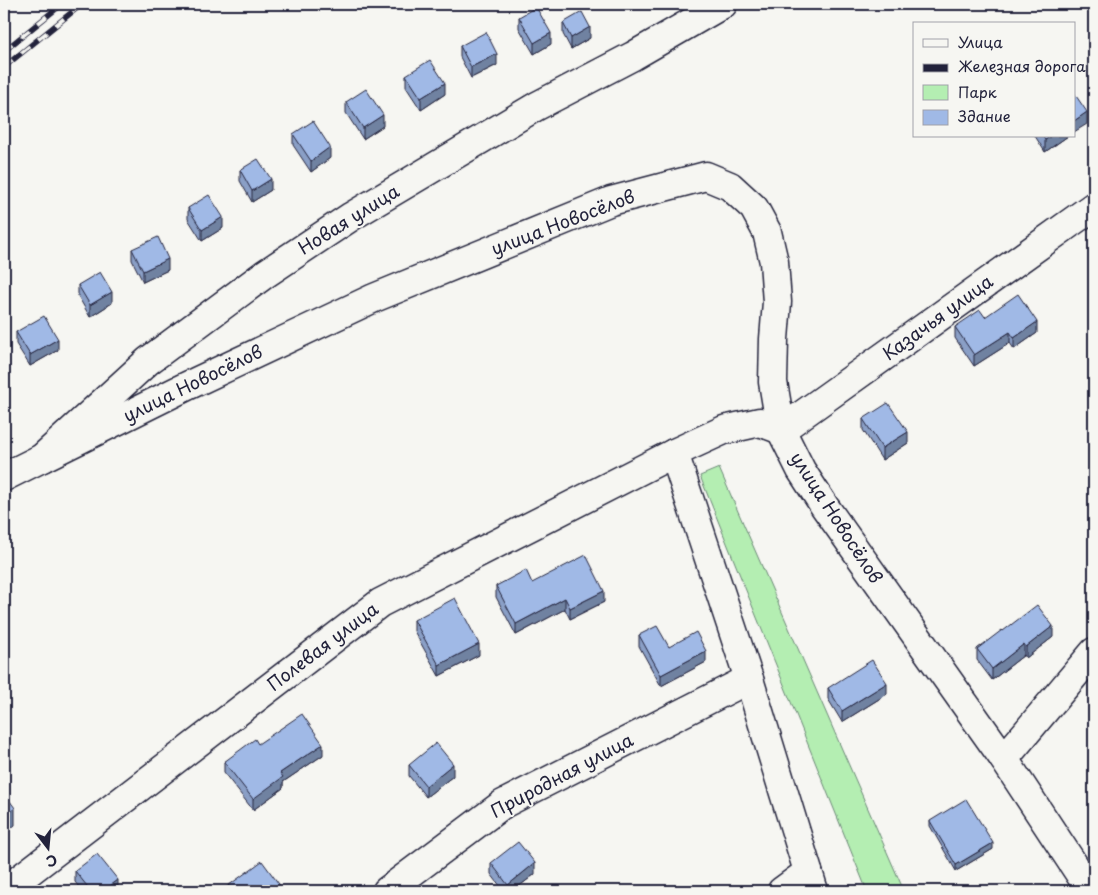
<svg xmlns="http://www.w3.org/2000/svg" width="1098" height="895" font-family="'Playpen Sans',sans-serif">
	<rect width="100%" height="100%" fill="#f6f6f2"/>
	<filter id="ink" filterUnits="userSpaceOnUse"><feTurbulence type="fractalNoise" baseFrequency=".02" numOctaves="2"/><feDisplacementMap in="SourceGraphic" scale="10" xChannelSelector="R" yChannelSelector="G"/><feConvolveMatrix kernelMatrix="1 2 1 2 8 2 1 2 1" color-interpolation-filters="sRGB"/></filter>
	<g filter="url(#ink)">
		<path fill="#b4eeb2" stroke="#6b8876" d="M719,468L904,891H867L700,476Z"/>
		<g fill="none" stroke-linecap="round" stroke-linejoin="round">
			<defs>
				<g id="minor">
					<path d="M674,453L749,679L814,891"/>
					<path d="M42,458L187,386L374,298L611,201L706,176L730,186L754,208L767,232L774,262L777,302L774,339L773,382L781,430L801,470L825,507L1004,759L1091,891"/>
					<path d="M4,477L42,458L148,361L265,274L352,216L537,106L633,56L723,4"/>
					<path d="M1004,759L1094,652"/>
					<path d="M4,891L380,603L674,453L724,430L760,422L781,430L1094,206"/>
					<path d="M387,891L503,804L749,679"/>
					<path d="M782,891L808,872"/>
				</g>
			</defs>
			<use href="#minor" stroke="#22223b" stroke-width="31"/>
			<use href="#minor" stroke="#f6f6f2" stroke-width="28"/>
			<defs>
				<g id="rail">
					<path d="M4,51L62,4"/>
					<path d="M4,67L82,4"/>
				</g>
			</defs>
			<use href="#rail" stroke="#22223b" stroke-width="5.5"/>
			<use href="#rail" stroke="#f6f6f2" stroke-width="4" stroke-dasharray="11" stroke-linecap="butt"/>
		</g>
		<g fill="#8a9fc6" stroke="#22223b">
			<path d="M519,17L551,44L534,54L519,28Z"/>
			<path d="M563,23L590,38L571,49L563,34Z"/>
			<path d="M460,46L497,65L471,78L460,57Z"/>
			<path d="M406,75L445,94L421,110L406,87Z"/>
			<path d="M346,102L383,126L363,139L346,113Z"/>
			<path d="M293,134L330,158L311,172L293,145Z"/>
			<path d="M1035,136H1068L1045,152Z"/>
			<path d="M240,170L271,190L252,202L240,181Z"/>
			<path d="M188,208L223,228L202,241L188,219Z"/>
			<path d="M132,249L168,270L143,282L132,260Z"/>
			<path d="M78,285L112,303L90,317L78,296Z"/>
			<path d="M985,317L1037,333L1014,349L1010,343L974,366L955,338V327Z"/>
			<path d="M16,332L58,350L30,366L16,344Z"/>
			<path d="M863,419L908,443L882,460L863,430Z"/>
			<path d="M532,583L604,602L570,619L565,609L516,635L496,597V586Z"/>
			<path d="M414,620L479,655L439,676L414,631Z"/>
			<path d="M1003,631L1053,637L1026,658L1024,655L992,680L977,660V649Z"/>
			<path d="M639,635L669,647L706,662L661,686L639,646Z"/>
			<path d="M828,688L887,694L842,722L828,699Z"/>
			<path d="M258,744L323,755L283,782V788L253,810L224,773V762Z"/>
			<path d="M409,765L453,776L426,797L409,776Z"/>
			<path d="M930,821L993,849L956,871L930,826Z"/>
			<path d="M491,863L535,874L513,891H504L491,874Z"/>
			<path d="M75,871L118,891H82L75,882Z"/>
		</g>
		<g fill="#7082a1" stroke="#22223b">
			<path d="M590,27V38L571,49V38Z"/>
			<path d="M551,33V44L534,54V43Z"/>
			<path d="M497,54V65L471,78V67Z"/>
			<path d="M445,83V94L421,110V98Z"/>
			<path d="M1087,112V124L1074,132V121Z"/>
			<path d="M383,115V126L363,139V128Z"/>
			<path d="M1051,136H1068L1045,152V140Z"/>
			<path d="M330,147V158L311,172V161Z"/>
			<path d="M271,179V190L252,202V191Z"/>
			<path d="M223,217V228L202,241V230Z"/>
			<path d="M168,259V270L143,282V271Z"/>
			<path d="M112,292V303L90,317V305Z"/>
			<path d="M1037,322V333L1014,349V338Z"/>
			<path d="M1010,332V343L974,366V355Z"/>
			<path d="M58,339V350L30,366V355Z"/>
			<path d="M908,432V443L882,460V448Z"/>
			<path d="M604,591V602L570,619V608Z"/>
			<path d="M565,598V609L516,635V624Z"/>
			<path d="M1053,626V637L1026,658V647Z"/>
			<path d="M479,644V655L439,676V665Z"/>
			<path d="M1024,644V655L992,680V669Z"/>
			<path d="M706,651V662L661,686V675Z"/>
			<path d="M887,683V694L842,722V711Z"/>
			<path d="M323,744V755L283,782V788L253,810V799L280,773Z"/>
			<path d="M453,764V776L426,797V786Z"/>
			<path d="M15,808V825L4,834V817Z"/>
			<path d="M993,843V849L956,871V865Z"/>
			<path d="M535,863V874L513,891H508V885Z"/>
			<path d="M118,880V891H103Z"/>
		</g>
		<g fill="#a0b9e6" stroke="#22223b">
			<path d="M536,7L551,33L534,43L519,17Z"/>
			<path d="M582,12L590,27L571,38L563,23Z"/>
			<path d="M486,32L497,54L471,67L460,46Z"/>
			<path d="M430,60L445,83L421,98L406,75Z"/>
			<path d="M366,89L383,115L363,128L346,102Z"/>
			<path d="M1074,93L1087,112L1074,121Z"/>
			<path d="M313,121L330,147L311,161L293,134Z"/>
			<path d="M1042,136H1051L1045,140Z"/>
			<path d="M258,159L271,179L252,191L240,170Z"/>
			<path d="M209,195L223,217L202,230L188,208Z"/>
			<path d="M158,237L168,259L143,271L132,249Z"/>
			<path d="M100,272L112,292L90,305L78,285Z"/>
			<path d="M1018,294L1037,322L1014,338L1010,332L974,355L955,327L980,310L985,317Z"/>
			<path d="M44,316L58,339L30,355L16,332Z"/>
			<path d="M888,403L908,432L882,448L863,419Z"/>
			<path d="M586,555L604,591L570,608L565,598L516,624L496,586L526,570L532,583Z"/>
			<path d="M455,598L479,644L439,665L414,620Z"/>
			<path d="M1037,605L1053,626L1026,647L1024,644L992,669L977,649L1002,630L1003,631Z"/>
			<path d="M657,626L669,647L696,632L706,651L661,675L639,635Z"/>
			<path d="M872,660L887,683L842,711L828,688Z"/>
			<path d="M302,714L323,744L280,773L283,777L253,799L224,762L255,739L258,744Z"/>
			<path d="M436,743L453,764L426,786L409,765Z"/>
			<path d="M4,793L15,808L4,817Z"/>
			<path d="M966,799L993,843L956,865L930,821Z"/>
			<path d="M518,842L535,863L508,885L491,863Z"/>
			<path d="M97,854L118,880L103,891H91L75,871Z"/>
			<path d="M262,861L284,891H221Z"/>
		</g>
	</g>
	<g text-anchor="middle" stroke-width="4" stroke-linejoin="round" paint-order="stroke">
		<g font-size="18" fill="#22223b" stroke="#f6f6f2">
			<text transform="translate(349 220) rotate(-32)" y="6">Новая улица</text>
			<text transform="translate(563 223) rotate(-21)" y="6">улица Новосёлов</text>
			<text transform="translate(938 318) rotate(-36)" y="6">Казачья улица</text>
			<text transform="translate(193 384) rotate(-26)" y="6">улица Новосёлов</text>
			<text transform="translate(836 518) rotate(57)" y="6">улица Новосёлов</text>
			<text transform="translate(323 647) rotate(-37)" y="6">Полевая улица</text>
			<text transform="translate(562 776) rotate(-28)" y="6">Природная улица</text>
		</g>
	</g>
	<rect width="1098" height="895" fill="none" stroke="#f6f6f2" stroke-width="20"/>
	<rect x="10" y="10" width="1078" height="875" fill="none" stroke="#22223b" stroke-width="2" filter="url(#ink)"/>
	<rect x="913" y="22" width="162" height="115" fill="#f6f6f2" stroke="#a1a1a9"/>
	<rect x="923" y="39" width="25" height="8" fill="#f6f6f2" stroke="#a1a1a9"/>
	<text x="958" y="48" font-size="15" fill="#22223b">Улица</text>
	<rect x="923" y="64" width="25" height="8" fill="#22223b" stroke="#a1a1a9"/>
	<text x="958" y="72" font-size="15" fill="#22223b">Железная дорога</text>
	<rect x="923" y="85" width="25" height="15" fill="#b4eeb2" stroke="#a1a1a9"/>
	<text x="958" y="98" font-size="15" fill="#22223b">Парк</text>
	<rect x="923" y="110" width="25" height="15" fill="#a0b9e6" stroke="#a1a1a9"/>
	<text x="958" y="122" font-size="15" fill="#22223b">Здание</text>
	<g transform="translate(48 848) rotate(164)" stroke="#f6f6f2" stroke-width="4" paint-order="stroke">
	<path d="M0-4L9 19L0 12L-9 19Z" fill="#22223b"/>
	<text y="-8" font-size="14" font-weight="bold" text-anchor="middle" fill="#22223b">С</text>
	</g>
</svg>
